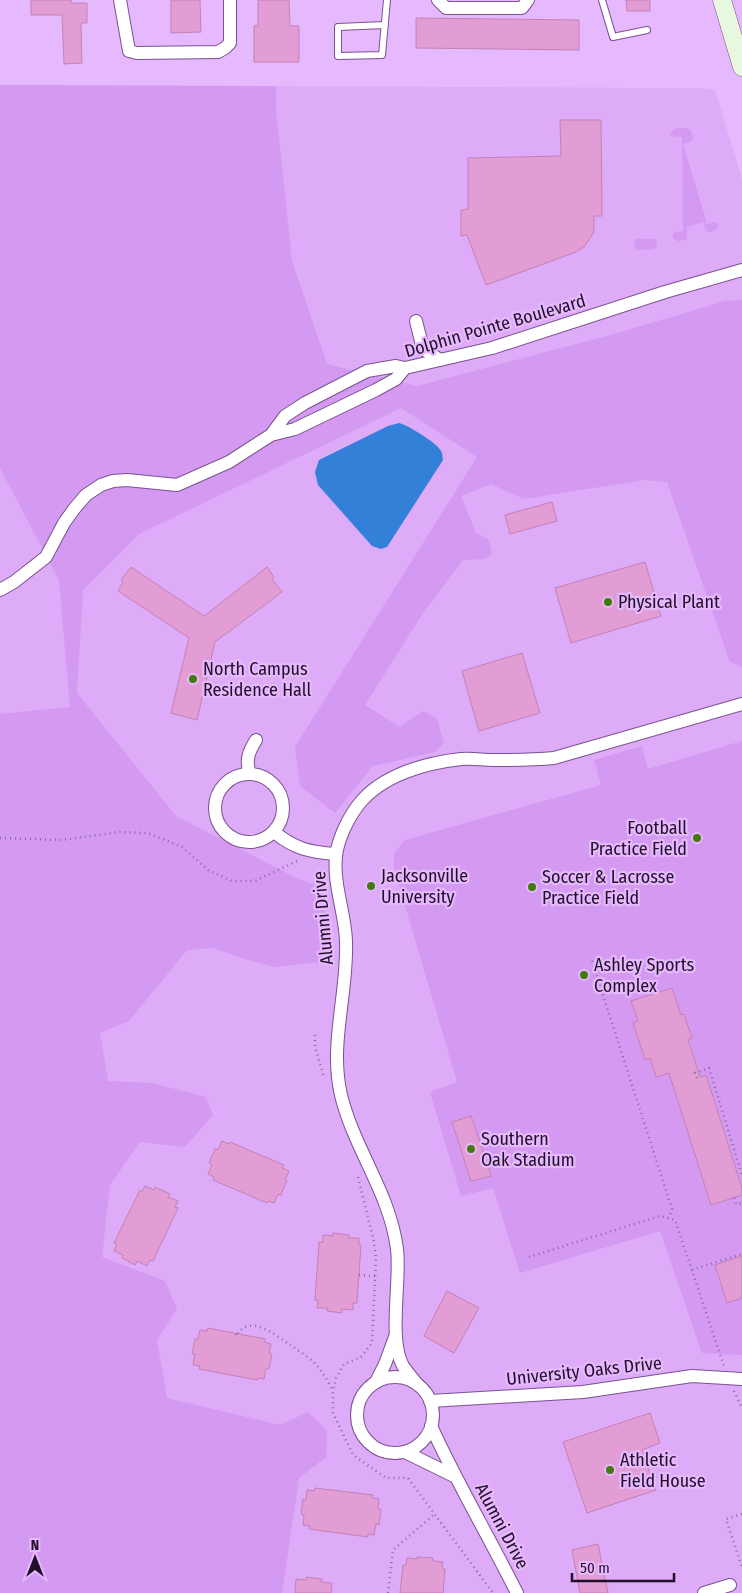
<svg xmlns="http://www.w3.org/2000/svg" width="742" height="1593" font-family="'Fira Sans Condensed',sans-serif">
	<rect width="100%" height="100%" fill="#e6b8fe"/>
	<path fill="#ddabf7" d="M0,85L697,88L715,90L742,179V1593H0Z"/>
	<g fill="#d499f1">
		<path d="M0,85L276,86V109L292,261L327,364L417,386L618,333L725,301L742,300V667L730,662L667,482L644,480L524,499L491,484L461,496L476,533L489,540L492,553L486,559L463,560L423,613L365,705L400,727L423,711L437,719L444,743L435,752L373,766L335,813L300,786L295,747L477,457L401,408L139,534L83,590L77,693L176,816L298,879L322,887L331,961L275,967L244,959L214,948L187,950L129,1021L100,1033L108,1081L152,1083L206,1097L213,1115L185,1147L140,1142L110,1185L102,1257L165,1281L177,1309L157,1340L167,1398L280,1425L308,1412L327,1430L326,1457L299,1478L282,1593H0V714L70,707L59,580L0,468Z"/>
		<path d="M676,128H687L691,131L693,138L692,141L683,144L707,224L716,222L718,225L716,230L710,232L706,231L703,222L687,227V239C681,241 676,243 672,236L674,232L683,231L682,137L671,136L670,133Z"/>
		<path d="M637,239H655L657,241V245L654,249L636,250L634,241Z"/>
		<path d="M742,741V1355L702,1353L660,1231L520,1273L493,1188L461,1196L430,1092L457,1082L394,868V853L405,840L601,785L594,760L642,746L648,769Z"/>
	</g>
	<path fill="#3280d8" d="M399,423C408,425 437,443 441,451C443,454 442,457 443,460L387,547L381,549L372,546L318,485L315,472L319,460L388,426Z"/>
	<g fill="#e29dd4" stroke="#c381b6">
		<path d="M31,0H71V3H87V23H81L82,63L64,64L62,15H31Z"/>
		<path d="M171,0H200L201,32L171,33Z"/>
		<path d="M258,0H289L290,26H299V62H254V26H258Z"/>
		<path d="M626,0H650V11H627Z"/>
		<path d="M416,18L579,20V50L416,48Z"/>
		<path d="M560,120H601L602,216H594V232L585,246L576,252L486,285L467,235L461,236V210L468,209V158L561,156Z"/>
		<path d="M552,502L557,521L510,534L505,515Z"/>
		<path d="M645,562L661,616L571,643L555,588Z"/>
		<path d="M131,567L204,616L267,567L274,577L272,579L282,592L215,642L197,720L171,713L189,638L118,591L123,582L121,580Z"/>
		<path d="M522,653L540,713L479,731L462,671Z"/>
		<path d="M672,988L681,1015L684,1014L692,1038L688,1040L700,1077L706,1075L742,1188V1195L711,1205L669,1073L656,1077L650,1058L645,1060L633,1023L638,1021L631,1001Z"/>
		<path d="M471,1116L491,1176L471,1181L452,1122Z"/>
		<path d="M222,1141L229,1144L230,1142L284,1165L282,1168L289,1171L285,1180H287L281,1195L278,1194L274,1203L268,1201L267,1203L213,1180L214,1177L208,1174L212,1165L209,1163L215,1149L218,1150Z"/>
		<path d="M145,1186L154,1190L155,1187L170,1194L168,1197L178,1201L175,1207L178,1208L153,1261L150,1260L147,1266L137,1261L135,1265L122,1258L123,1255L114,1251L117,1244L114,1243L140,1190L142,1192Z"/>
		<path d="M333,1233L349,1235V1238H359V1245H361L357,1303H353V1310L342,1309V1313L327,1311V1308H317L318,1300H315L319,1242H323V1235L333,1236Z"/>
		<path d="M742,1256V1298L727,1303L715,1265Z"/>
		<path d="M447,1291L479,1308L454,1353L424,1336Z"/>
		<path d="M208,1328L265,1339L264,1342L271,1344L269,1353L272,1354L269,1369H266L264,1379L258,1378L257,1380L199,1369L200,1366L193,1365L195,1354H192L195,1339H198L200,1330L207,1331Z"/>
		<path d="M650,1413L660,1443L642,1450L656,1490L587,1513L563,1442Z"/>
		<path d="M315,1488L373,1495L372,1498L379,1499L378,1509H381L379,1525L376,1524L374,1535L368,1534V1537L309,1529L310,1526L303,1525L304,1515L301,1514L303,1499L306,1500L307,1490L314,1491Z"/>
		<path d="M598,1544L608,1593H580L572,1550Z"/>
		<path d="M417,1557L433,1558V1561L443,1562L442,1568L445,1569L443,1593H400L403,1565H406L407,1558L417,1559Z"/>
		<path d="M306,1577L322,1579L321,1582L332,1583L331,1593H295L296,1579L306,1580Z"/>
	</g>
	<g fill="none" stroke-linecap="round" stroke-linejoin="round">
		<defs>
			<g id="service">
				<path d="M602,0L613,37L647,30"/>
				<path d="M385,25L338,27V56L382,55L387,0"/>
			</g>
			<g id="minor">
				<path d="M120,0L129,51L137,53L218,52L225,48L230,43V0"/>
				<path d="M438,0L446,8H522L528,0"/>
				<path d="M416,321L423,349L440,360"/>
				<path d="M271,435L285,416L305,403L367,371L396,366L405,368"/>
				<path d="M0,590L14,582L46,557L64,523L74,509L86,495L101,485L113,481L127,480L177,485L229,462L271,435L295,429L376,390L396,379L405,368L492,348L665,292L742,270"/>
				<circle cx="249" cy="808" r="34"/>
				<path d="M250,774C245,760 249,751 256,740"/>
				<path d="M274,832C295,849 309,852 336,854"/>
				<circle cx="395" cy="1415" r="38"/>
				<path d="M376,1382L385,1364L395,1337"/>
				<path d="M418,1385C413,1379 407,1372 403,1366C388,1340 401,1280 397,1249C390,1193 354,1149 341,1095C329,1044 348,993 346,941C345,912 333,885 336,856C338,839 348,818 359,804C382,775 425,763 461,759C471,758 483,760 493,760C514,760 534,760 554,758L742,704"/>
				<path d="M430,1401L583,1392L692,1376L742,1379"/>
				<path d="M431,1426C457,1483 489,1537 517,1593"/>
				<path d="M405,1452L454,1476"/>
				<path d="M704,1593L730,1585"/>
			</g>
			<path id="secondary" d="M722,0L742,67"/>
		</defs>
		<use href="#service" stroke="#7b5190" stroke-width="8"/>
		<use href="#minor" stroke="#7b5190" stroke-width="14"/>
		<use href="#secondary" stroke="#7b5190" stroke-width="19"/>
		<g stroke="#8c6b9c" stroke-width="2.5" stroke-dasharray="1 4" stroke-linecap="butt">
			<path d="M0,838L61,840L120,832L148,833L182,847L208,870L232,881H255L297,861"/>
			<path d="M592,961L672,1209L669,1218"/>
			<path d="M315,1035V1047L324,1077"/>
			<path d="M697,1078L695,1073L709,1068L742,1175"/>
			<path d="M358,1177L374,1242L376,1258L372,1343L361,1357L344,1364L336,1378L333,1391V1413L353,1455L386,1478H408L493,1593"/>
			<path d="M734,1198L736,1204L742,1203"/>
			<path d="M529,1257L660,1216L675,1220L724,1366"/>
			<path d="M692,1270L742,1254"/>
			<path d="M359,1275L375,1276"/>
			<path d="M236,1334V1336C250,1313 273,1334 289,1344C296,1349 304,1354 311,1360C321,1368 327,1380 333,1391"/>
			<path d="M734,1391L742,1408"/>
			<path d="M742,1514L726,1519L742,1567"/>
			<path d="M388,1593L393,1550L435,1514"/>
		</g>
		<use href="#service" stroke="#fff" stroke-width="6"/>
		<use href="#minor" stroke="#fff" stroke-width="12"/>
		<use href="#secondary" stroke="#e8f8de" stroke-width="18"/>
	</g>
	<g fill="#437a0d" stroke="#e6b8fe" stroke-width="2">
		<circle cx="608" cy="602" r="5"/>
		<circle cx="193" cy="679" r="5"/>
		<circle cx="697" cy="838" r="5"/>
		<circle cx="371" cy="886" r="5"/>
		<circle cx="532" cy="887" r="5"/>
		<circle cx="584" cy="975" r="5"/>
		<circle cx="471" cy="1149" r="5"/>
		<circle cx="610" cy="1470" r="5"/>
	</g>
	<g text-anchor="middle" stroke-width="4.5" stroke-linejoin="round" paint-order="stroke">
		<g font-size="18" fill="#210f29" stroke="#e6b8fe">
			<text transform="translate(495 326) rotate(-16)" y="6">Dolphin Pointe Boulevard</text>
			<text transform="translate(323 918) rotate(-95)" y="6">Alumni Drive</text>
			<text transform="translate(584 1371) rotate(-6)" y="6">University Oaks Drive</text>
			<text transform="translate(502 1526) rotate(62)" y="6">Alumni Drive</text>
		</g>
		<g font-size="18" fill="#210f29" stroke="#e6b8fe" text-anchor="start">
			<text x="618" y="608">Physical Plant</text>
			<text x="203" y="675">North Campus<tspan x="203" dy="21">Residence Hall</tspan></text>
			<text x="687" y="834" text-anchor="end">Football<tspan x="687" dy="21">Practice Field</tspan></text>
			<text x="381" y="882">Jacksonville<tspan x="381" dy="21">University</tspan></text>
			<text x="542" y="883">Soccer &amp; Lacrosse<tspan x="542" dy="21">Practice Field</tspan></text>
			<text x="594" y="971">Ashley Sports<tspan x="594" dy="21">Complex</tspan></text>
			<text x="481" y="1145">Southern<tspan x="481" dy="21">Oak Stadium</tspan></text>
			<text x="620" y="1466">Athletic<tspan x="620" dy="21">Field House</tspan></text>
		</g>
	</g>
	<g transform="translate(35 1558)" stroke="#e6b8fe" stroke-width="4" paint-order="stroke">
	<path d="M0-4L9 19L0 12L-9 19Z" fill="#210f29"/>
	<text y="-8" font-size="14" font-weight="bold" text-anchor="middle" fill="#210f29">N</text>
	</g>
	<path d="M572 1573v8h102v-8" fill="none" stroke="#210f29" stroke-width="2.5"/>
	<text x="580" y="1573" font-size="15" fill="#210f29" stroke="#e6b8fe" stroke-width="4" paint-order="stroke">50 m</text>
</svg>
